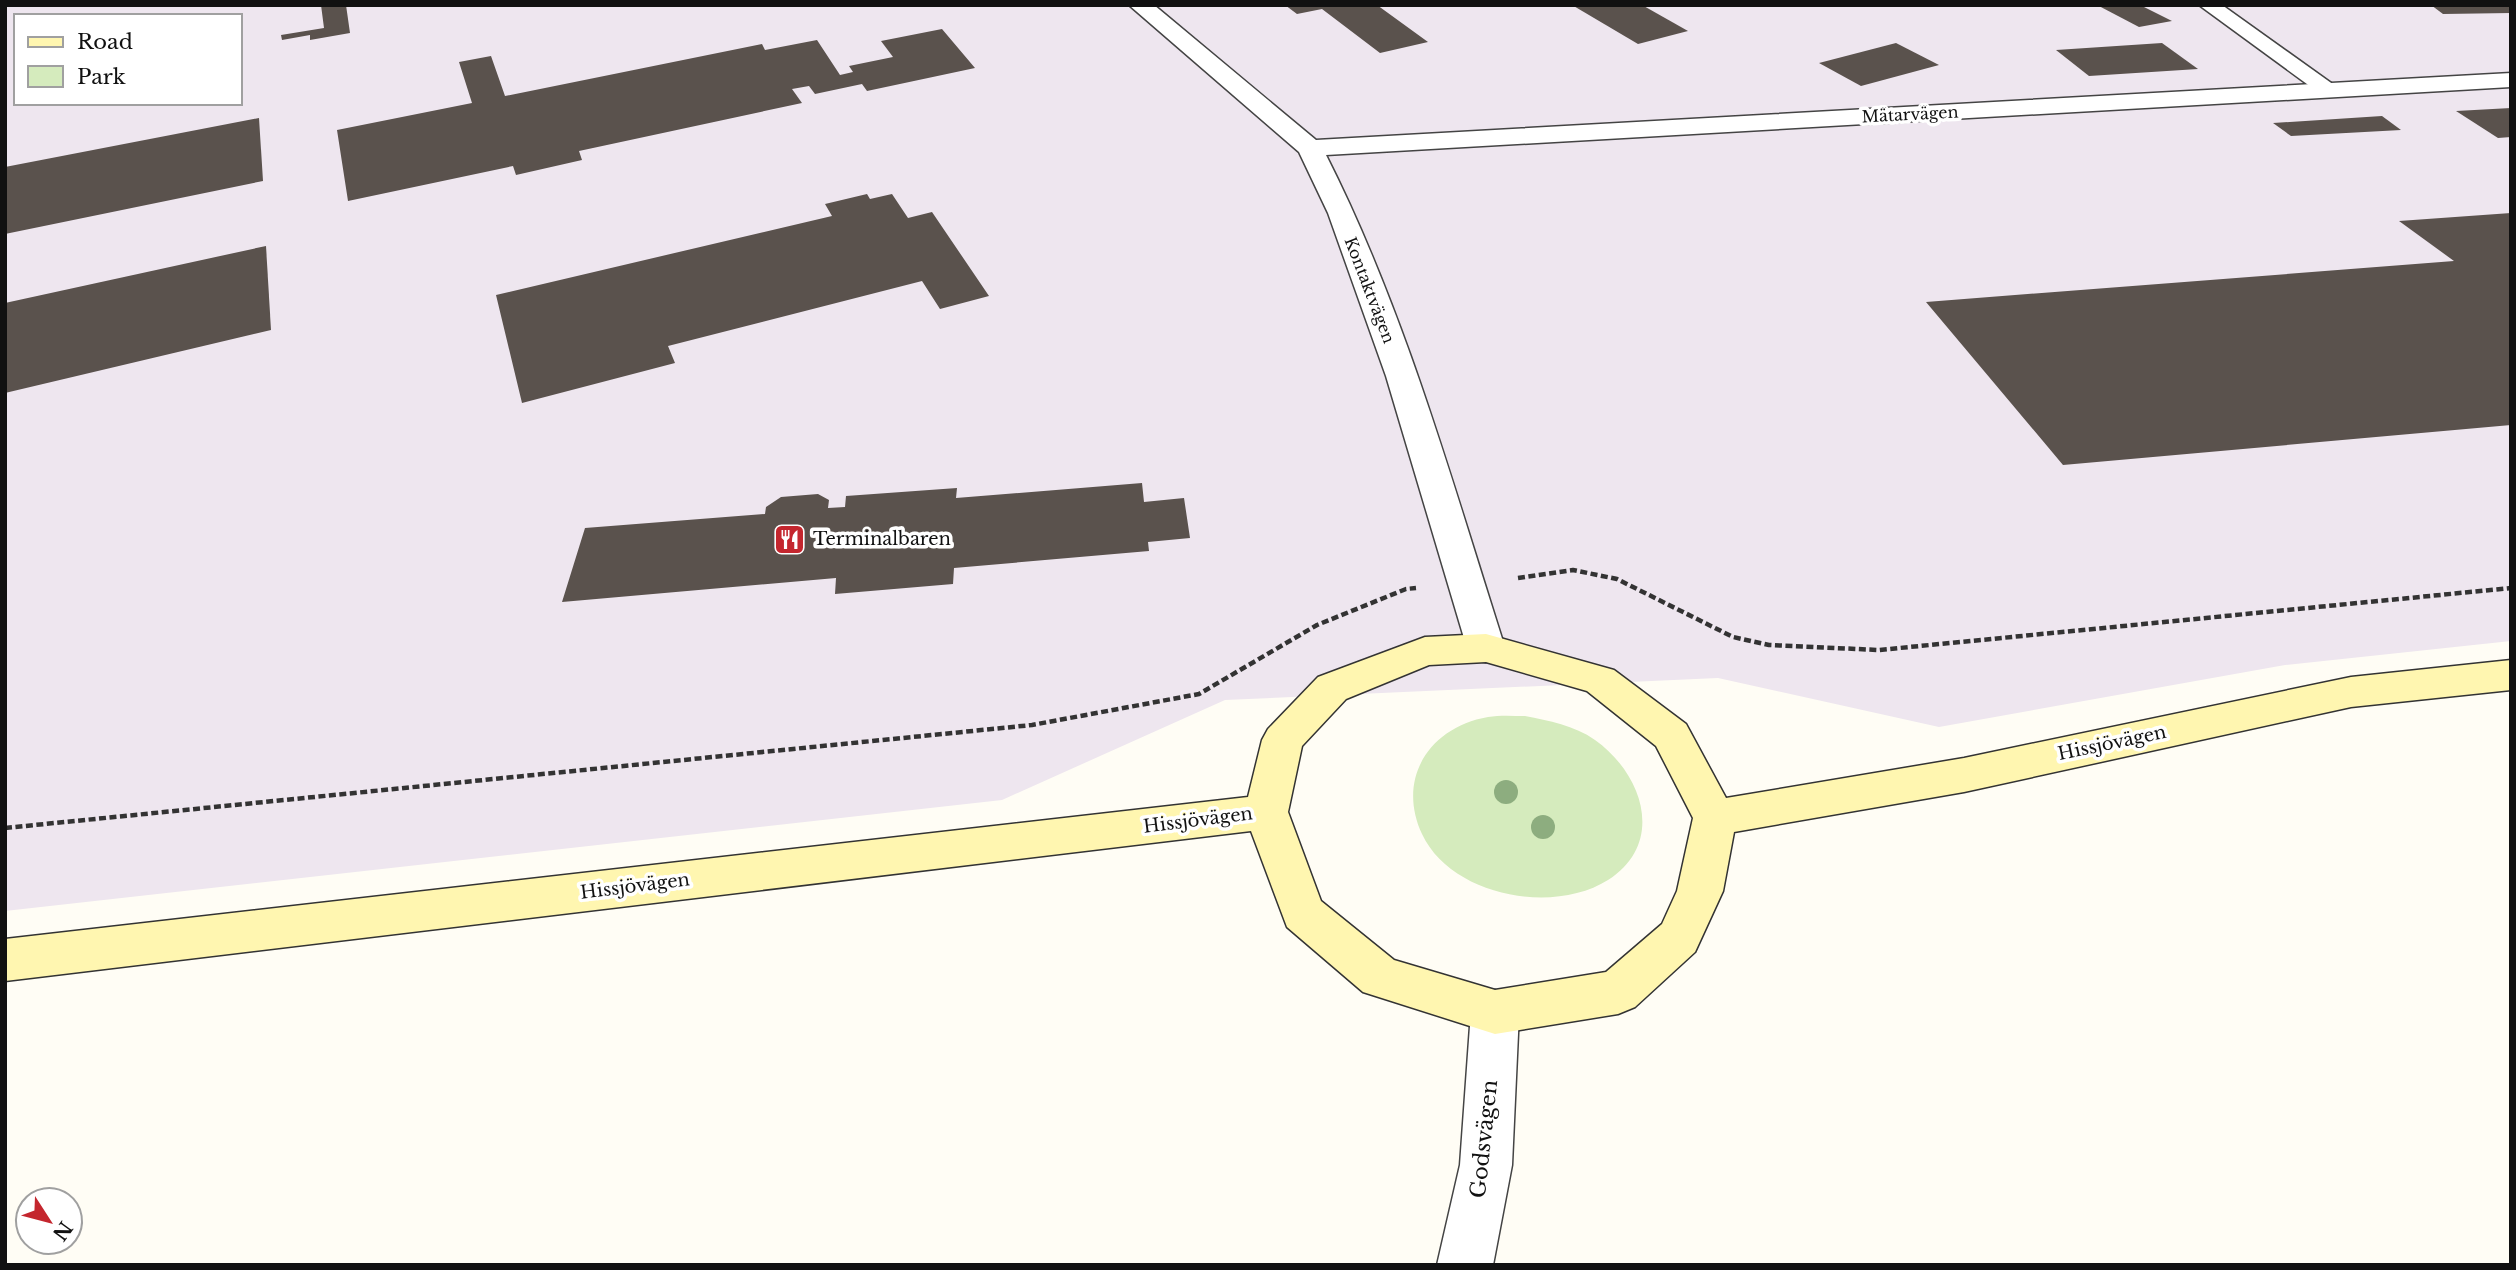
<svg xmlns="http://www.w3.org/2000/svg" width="2516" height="1270" font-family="'Libre Baskerville',serif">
	<rect width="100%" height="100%" fill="#fffdf5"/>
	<path fill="#eee6ef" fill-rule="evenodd" d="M5,5H2511V641L2285,665L1939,727L1718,678L1225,700L1002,800L5,911ZM16,16H240V103H16Z"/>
	<path fill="#d5ebbd" d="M1525,716C1549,721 1574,725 1595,740C1643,774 1666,843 1608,880C1553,915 1451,896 1422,834C1396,778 1430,727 1488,717C1500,715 1513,716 1525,716Z"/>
	<g fill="#5a524d">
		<path d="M321,5H346L350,33L310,40V35L282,40L281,35L324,28Z"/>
		<path d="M1285,5H1377L1428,42L1380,53L1322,9L1297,14Z"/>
		<path d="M1572,5H1642L1688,31L1638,44Z"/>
		<path d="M2097,5H2140L2172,21L2139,27Z"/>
		<path d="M2431,5H2511V13L2443,14Z"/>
		<path d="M942,29L975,68L867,91L862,84L815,94L809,86L792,89L802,103L579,151L582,160L516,175L513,166L348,201L337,130L472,103L459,62L491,56L505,96L762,44L765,50L817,40L840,75L853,72L849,66L893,57L881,41Z"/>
		<path d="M1896,43L1939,65L1861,86L1819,63Z"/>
		<path d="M2162,43L2198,69L2089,76L2056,50Z"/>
		<path d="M2511,108V137L2498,138L2456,111Z"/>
		<path d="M2382,116L2401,130L2291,136L2273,123Z"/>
		<path d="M259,118L263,181L5,234V167Z"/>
		<path d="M867,194L870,199L892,194L908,218L932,212L989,296L940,309L922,281L668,346L675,363L522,403L496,295L832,216L825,204Z"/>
		<path d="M2511,213V425L2063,465L1926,302L2454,261L2399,221Z"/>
		<path d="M266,246L271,330L5,393V303Z"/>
		<path d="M1142,483L1144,502L1184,498L1190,538L1148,542L1149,551L954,568L953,584L835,594L836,578L562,602L585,528L765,514L766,507L781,497L818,494L829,500L828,508L845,507L846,496L957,488L956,498Z"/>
	</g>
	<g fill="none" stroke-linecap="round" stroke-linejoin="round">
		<defs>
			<path id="service" d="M2199,5H2222L2341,90L2338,95H2322Z"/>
			<g id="minor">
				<path d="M1129,5H1154L1316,140L2511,73V87L1326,155C1405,311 1452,482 1505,648L1500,658L1486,662L1472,658L1467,648L1386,376L1328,213L1299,152Z"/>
				<path d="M1495,990L1512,996L1519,1012L1512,1165L1493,1265H1437L1460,1165L1471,1012L1478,996Z"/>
			</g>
			<path id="secondary" d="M1486,634L1614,670L1686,724L1726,798L1964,758L2351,677L2511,660V690L2351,707L1964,792L1734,832L1723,891L1695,952L1635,1007L1618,1014L1495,1034L1363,992L1287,927L1251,831L5,981V939L1248,797L1262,740L1268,729L1318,677L1425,637ZM1486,662L1587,691L1656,746L1693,818L1677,891L1662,924L1606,972L1495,990L1394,960L1321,901L1288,812L1302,746L1346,699L1429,665Z"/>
		</defs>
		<use href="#service" stroke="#444" stroke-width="3"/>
		<use href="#minor" stroke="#444" stroke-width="3"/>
		<use href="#secondary" stroke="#333" stroke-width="3"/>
		<g stroke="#333" stroke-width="4.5" stroke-dasharray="7 3.5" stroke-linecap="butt">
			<path d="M1518,578L1573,570L1617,579L1733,637L1769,645L1879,650L2511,588"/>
			<path d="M5,828L1032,725L1199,694L1317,625L1406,589L1416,588"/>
		</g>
		<use href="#service" fill="#fff" fill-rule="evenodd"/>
		<use href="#minor" fill="#fff" fill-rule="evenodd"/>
		<use href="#secondary" fill="#fff6b0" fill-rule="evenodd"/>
	</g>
	<g fill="#8dad7f">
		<circle cx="1506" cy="792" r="12"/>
		<circle cx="1543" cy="827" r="12"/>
	</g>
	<defs>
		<symbol id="restaurant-square" viewBox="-11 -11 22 22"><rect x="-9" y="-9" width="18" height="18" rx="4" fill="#c4262e" stroke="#fff"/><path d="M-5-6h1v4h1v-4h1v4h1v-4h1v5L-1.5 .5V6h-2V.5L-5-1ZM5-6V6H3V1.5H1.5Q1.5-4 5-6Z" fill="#fff"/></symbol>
	</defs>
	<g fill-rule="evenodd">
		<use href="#restaurant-square" x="772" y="522" width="35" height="35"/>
	</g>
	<g text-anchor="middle" stroke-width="7" stroke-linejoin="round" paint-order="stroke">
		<g font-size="16" fill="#111" stroke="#fff">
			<text transform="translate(1910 114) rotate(-3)" y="6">Mätarvägen</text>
			<text transform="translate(1370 290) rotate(69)" y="6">Kontaktvägen</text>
		</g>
		<g font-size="18" fill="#111" stroke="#fff" text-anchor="start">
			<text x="813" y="545">Terminalbaren</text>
		</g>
		<g font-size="18" fill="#111" stroke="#fff">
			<text transform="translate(2112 743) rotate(-12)" y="6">Hissjövägen</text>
			<text transform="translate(1198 820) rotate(-7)" y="6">Hissjövägen</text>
			<text transform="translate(635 886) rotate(-7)" y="6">Hissjövägen</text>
		</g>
		<g font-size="21" fill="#111" stroke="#fff">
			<text transform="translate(1484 1139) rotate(-84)" y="7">Godsvägen</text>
		</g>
	</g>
	<rect width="2516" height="1270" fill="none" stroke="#111111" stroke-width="14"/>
	<rect x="14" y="14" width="228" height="91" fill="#ffffff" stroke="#a0a0a0" stroke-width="2"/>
	<rect x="28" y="37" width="35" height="10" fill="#fff6b0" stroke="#a0a0a0" stroke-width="2"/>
	<text x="77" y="49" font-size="21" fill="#111111">Road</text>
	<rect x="28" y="66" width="35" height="21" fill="#d5ebbd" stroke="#a0a0a0" stroke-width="2"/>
	<text x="77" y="84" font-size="21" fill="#111111">Park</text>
	<g transform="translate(49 1221) rotate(126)"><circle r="33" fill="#ffffff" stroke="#a0a0a0" stroke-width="2"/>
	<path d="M0-5L12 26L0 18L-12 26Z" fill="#c4262e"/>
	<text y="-10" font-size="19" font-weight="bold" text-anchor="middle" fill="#111111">N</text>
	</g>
</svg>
